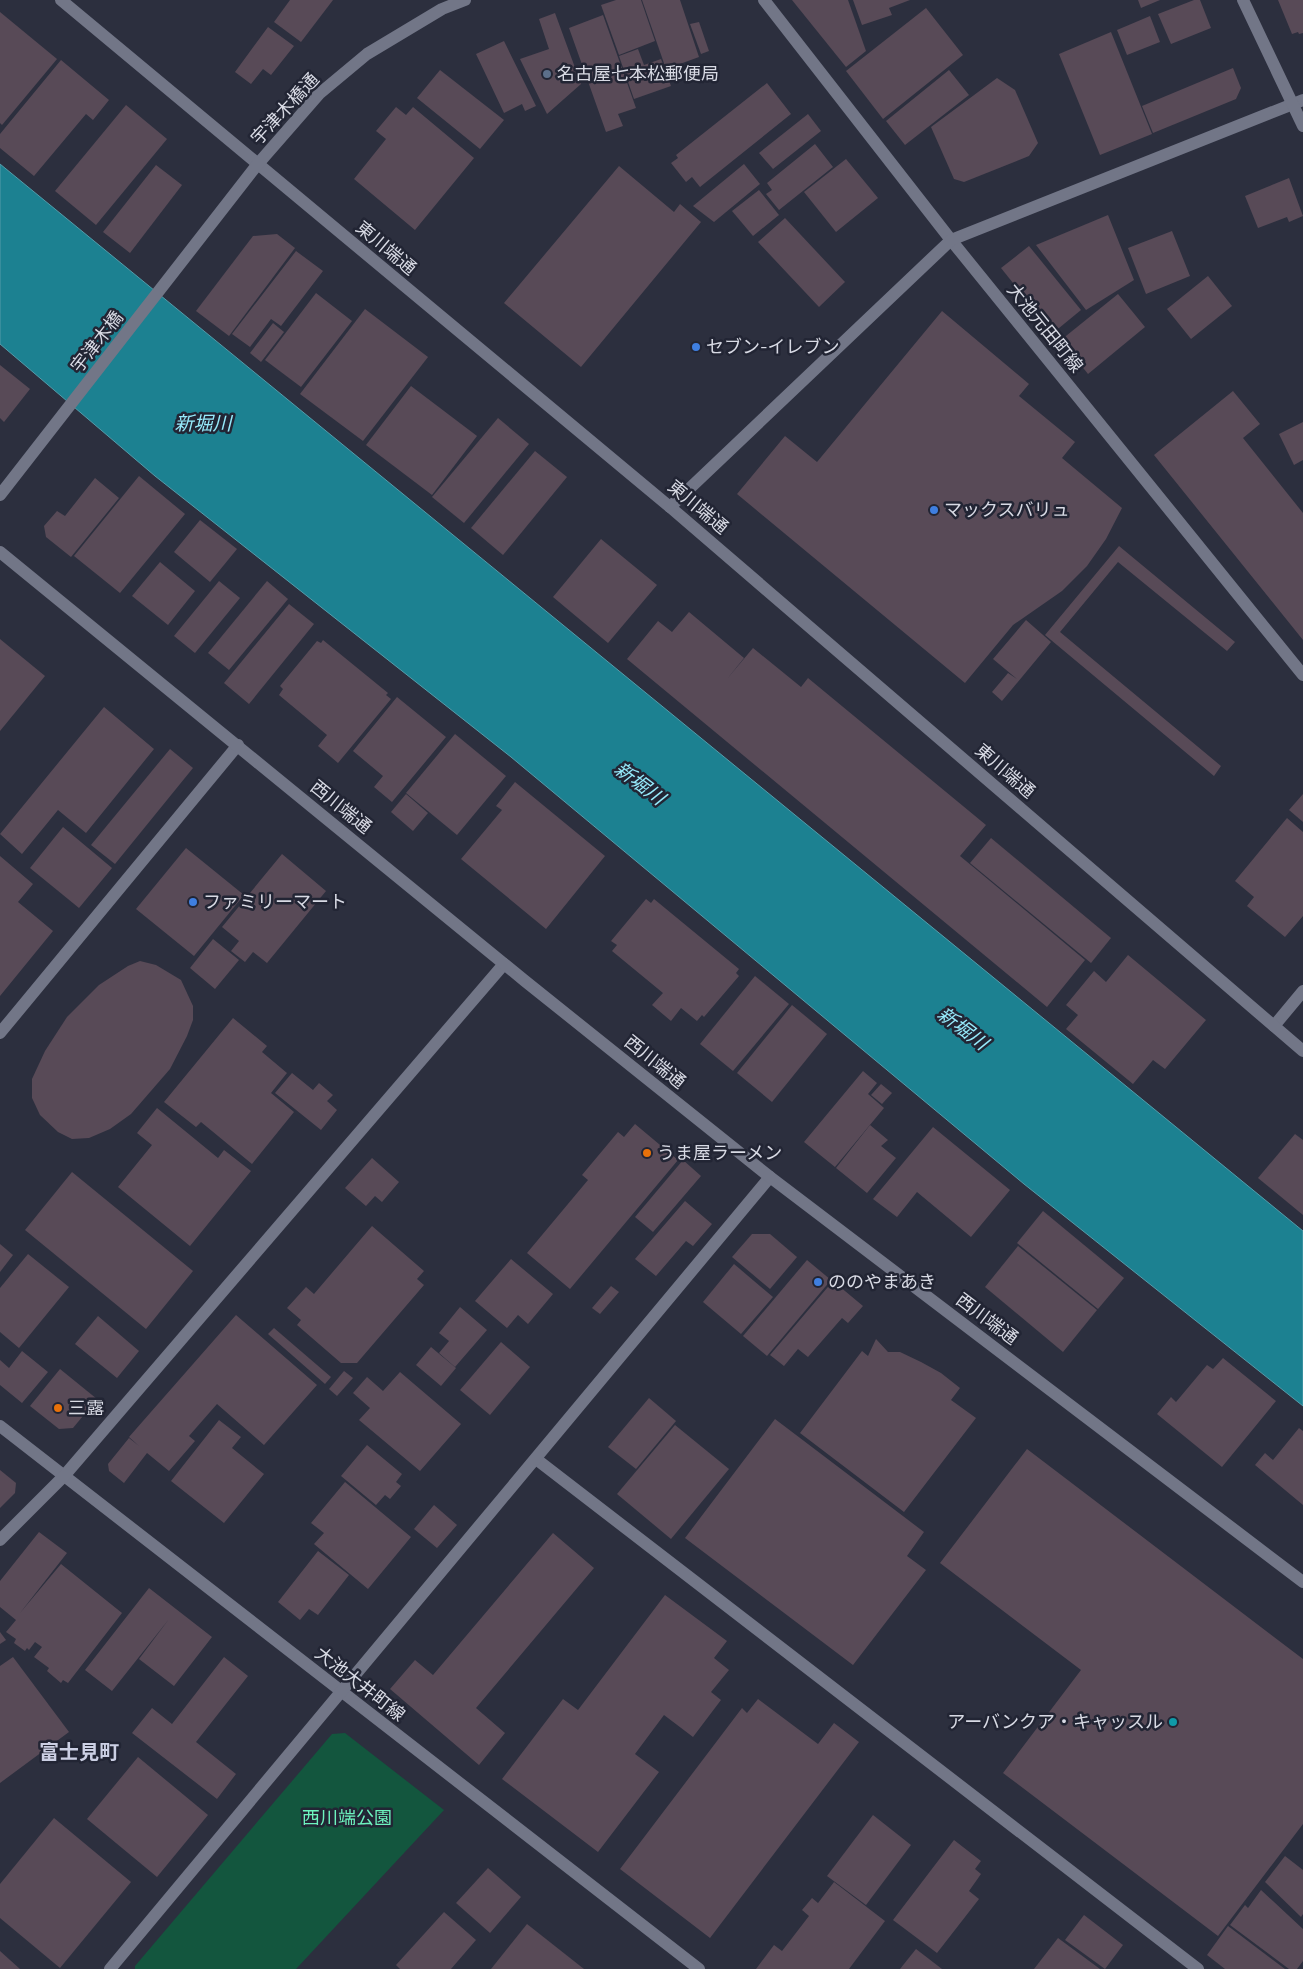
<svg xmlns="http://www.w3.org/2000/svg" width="1303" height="1969" font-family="Raleway,'Noto Sans JP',sans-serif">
	<rect width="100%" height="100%" fill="#2c2f3e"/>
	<path fill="#13563e" d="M345,1733L444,1810L296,1969H135V1966L332,1734Z"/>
	<path fill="#1c8191" stroke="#549caa" d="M0,164L1303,1231V1406L1024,1184L511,757L155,476L0,344Z"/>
	<g fill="#584a57">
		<path d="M290,0H333L301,42L274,22Z"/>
		<path d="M616,0H641L655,41L619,55L601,5Z"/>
		<path d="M642,0H680L699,57L666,69Z"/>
		<path d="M792,0H848L866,51L846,67Z"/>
		<path d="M853,0H910L889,8L892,15L862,25Z"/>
		<path d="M1138,0H1160L1141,8Z"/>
		<path d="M1194,0H1200L1211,28L1171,44L1158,14Z"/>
		<path d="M1278,0H1303V33L1299,34L1298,32L1292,34Z"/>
		<path d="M926,8L963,55L883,119L846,71Z"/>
		<path d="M0,12L57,59L2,125L0,123Z"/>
		<path d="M555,13L581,84L547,114L520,59L549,49L539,19Z"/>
		<path d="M603,15L636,108L618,114L623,126L606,132L569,28Z"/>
		<path d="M1150,16L1160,42L1127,55L1117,30Z"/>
		<path d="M699,22L709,51L701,54L690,24Z"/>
		<path d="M268,27L294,46L271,75L263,69L251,84L235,72Z"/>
		<path d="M1111,32L1152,134L1100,155L1059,54Z"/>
		<path d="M504,41L536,106L525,111L522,104L504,113L476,54Z"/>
		<path d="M638,49L644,65L661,59L671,86L634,99L619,56Z"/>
		<path d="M61,60L109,100L93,120L86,114L34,176L0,148V134Z"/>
		<path d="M1233,68L1241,88L1236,99L1153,133L1142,106Z"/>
		<path d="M440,70L504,120L480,149L417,98Z"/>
		<path d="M949,70L969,95L905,145L886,121Z"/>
		<path d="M997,78L1015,90L1038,143L1029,156L964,182L954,179L931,127Z"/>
		<path d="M767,83L791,114L700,187L692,177L686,182L671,163L678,158L676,155Z"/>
		<path d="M126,105L167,139L96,225L55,191Z"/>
		<path d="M396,107L406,115L413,107L474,158L415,230L354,179L386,139L376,131Z"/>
		<path d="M808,114L821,131L773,169L759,153Z"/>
		<path d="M815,144L833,167L779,210L766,194L772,190L767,183Z"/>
		<path d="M846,159L878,198L836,232L804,192Z"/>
		<path d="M744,164L760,184L714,222L693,206Z"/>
		<path d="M156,165L182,185L130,253L103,232Z"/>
		<path d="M619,166L674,212L680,204L701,222L581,367L504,303Z"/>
		<path d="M1289,178L1303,216L1289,222L1287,217L1258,228L1245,196Z"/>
		<path d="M759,190L779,215L753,236L732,211Z"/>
		<path d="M1108,215L1134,280L1086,310L1036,245Z"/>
		<path d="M785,218L845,282L819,307L758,242Z"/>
		<path d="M1172,231L1190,276L1146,294L1128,248Z"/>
		<path d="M277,234L295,248L229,336L196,311L253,236Z"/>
		<path d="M1029,246L1081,310L1053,333L1001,268Z"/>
		<path d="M296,251L323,271L281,326L271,319L250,347L232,334Z"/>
		<path d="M1208,276L1232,306L1191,339L1167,309Z"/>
		<path d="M316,293L352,321L301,387L265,360Z"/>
		<path d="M1118,294L1145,327L1088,374L1061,340Z"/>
		<path d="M365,309L428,357L363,441L300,394Z"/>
		<path d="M942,311L1029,384L1019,396L1075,442L1062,458L1122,508L1106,539L1087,566L1062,591L1013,625L965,683L737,494L785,436L817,462Z"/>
		<path d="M273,323L284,332L261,362L250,353Z"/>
		<path d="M0,365L30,389L4,422L0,418Z"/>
		<path d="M411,386L477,436L432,495L366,445Z"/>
		<path d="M1233,391L1260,424L1243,438L1303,513V640L1154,455Z"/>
		<path d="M498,418L529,444L464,523L432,497Z"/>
		<path d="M1303,422V460L1294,465L1279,434Z"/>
		<path d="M535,451L567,477L503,555L471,528Z"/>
		<path d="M139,476L185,514L120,593L74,556Z"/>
		<path d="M95,478L119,498L71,557L46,537L44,526L57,511L65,516Z"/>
		<path d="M200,520L237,549L210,582L174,552Z"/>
		<path d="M601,539L657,585L608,643L553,597Z"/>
		<path d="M1119,546L1235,642L1227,651L1118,562L1060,632L1221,766L1214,776L1045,635Z"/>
		<path d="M160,562L195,591L168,625L132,596Z"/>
		<path d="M219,581L240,598L195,653L174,636Z"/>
		<path d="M267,581L288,599L229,670L208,653Z"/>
		<path d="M289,604L314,624L249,704L224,683Z"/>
		<path d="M689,612L744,658L727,679L753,648L801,687L808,678L986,825L960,856L1085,960L1047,1007L627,659L658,621L672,632Z"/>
		<path d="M1026,620L1051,642L1002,701L992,692L1008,673L1017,679L993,659Z"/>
		<path d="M0,639L45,676L0,731Z"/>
		<path d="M323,640L388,693L386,695L391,699L338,763L318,746L327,735L279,695L283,689L280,686L317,641L321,643Z"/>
		<path d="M397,697L446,737L392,802L374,787L383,776L353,751Z"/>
		<path d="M104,707L154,749L86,833L58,810L22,854L0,834Z"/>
		<path d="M455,734L506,776L457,835L406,793Z"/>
		<path d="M170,749L193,768L115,864L91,845Z"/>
		<path d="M515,782L605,856L546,929L461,859L502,810L496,806Z"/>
		<path d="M406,794L428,813L413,831L391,812Z"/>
		<path d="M1303,794V822L1289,810Z"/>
		<path d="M1287,818L1303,832V916L1285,937L1247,906L1254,897L1235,881Z"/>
		<path d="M63,827L112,868L79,908L30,868Z"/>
		<path d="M991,838L1111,938L1091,963L970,863Z"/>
		<path d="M186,848L244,895L194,956L136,909Z"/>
		<path d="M282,854L326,891L267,963L253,952L245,962L231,951L239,941L222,927Z"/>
		<path d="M0,856L33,884L18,902L53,931L0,996Z"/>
		<path d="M646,899L651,903L654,899L739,969L736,973L739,976L704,1017L702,1015L697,1021L681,1008L671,1021L652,1005L663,993L612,951L617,945L611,941Z"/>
		<path d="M213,939L239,960L215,989L190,968Z"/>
		<path d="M1128,955L1206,1020L1165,1069L1153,1060L1133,1084L1066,1029L1078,1015L1066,1005L1094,971L1106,982Z"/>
		<path d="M140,961L156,965L181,980L193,1006V1020L187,1036L170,1069L131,1114L110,1129L89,1138L72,1139L58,1132L40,1115L32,1098V1079L45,1051L67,1017L99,985L128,966Z"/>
		<path d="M755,976L789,1004L733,1071L700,1044Z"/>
		<path d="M792,1005L827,1034L772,1102L737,1073Z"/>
		<path d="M233,1018L267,1046L262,1052L287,1073L271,1093L294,1112L252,1164L201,1122L196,1127L164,1102Z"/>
		<path d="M863,1071L877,1083L868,1094L884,1108L835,1167L804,1142Z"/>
		<path d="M292,1073L313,1090L319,1083L333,1095L327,1101L337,1110L321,1130L275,1093Z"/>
		<path d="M881,1084L892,1093L882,1104L871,1095Z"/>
		<path d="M157,1108L218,1158L224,1150L251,1171L190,1246L118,1187L152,1145L137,1133Z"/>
		<path d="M635,1124L678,1160L570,1289L527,1253L588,1180L582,1175L618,1132L624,1137Z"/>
		<path d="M870,1125L888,1140L881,1146L896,1158L867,1193L836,1168Z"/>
		<path d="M933,1127L1010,1190L971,1237L917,1192L897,1217L873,1199Z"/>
		<path d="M1295,1134L1303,1140V1215L1258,1178Z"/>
		<path d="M372,1158L399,1182L382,1202L375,1196L366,1206L345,1188Z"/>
		<path d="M683,1160L701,1176L653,1232L635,1217Z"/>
		<path d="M72,1172L193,1271L146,1329L25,1230Z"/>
		<path d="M685,1201L712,1224L693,1246L686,1241L656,1276L635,1259Z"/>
		<path d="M1043,1211L1124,1278L1098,1309L1017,1243Z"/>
		<path d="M372,1226L424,1271L417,1279L424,1285L357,1363H341L297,1325L301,1320L287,1308L306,1287L314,1294Z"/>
		<path d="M752,1234H770L797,1257L770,1289L732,1257Z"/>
		<path d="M0,1244L13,1255L0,1272Z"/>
		<path d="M1018,1246L1097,1310L1063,1352L985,1287Z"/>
		<path d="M28,1254L69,1287L19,1348L0,1332V1288Z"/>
		<path d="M511,1259L553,1294L528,1324L518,1315L507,1328L475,1301Z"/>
		<path d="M807,1260L831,1280L767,1356L743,1336Z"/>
		<path d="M734,1264L773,1297L741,1334L703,1302Z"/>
		<path d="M833,1281L863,1306L848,1323L842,1318L808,1357L798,1349L784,1366L770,1355Z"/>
		<path d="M611,1286L619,1292L600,1314L592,1308Z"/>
		<path d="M460,1307L487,1330L455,1367L439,1353L449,1341L439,1333Z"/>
		<path d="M236,1315L317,1385L264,1445L217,1404L189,1436L195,1441L169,1471L147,1453L124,1483L109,1471L108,1464L129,1438L139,1446L129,1437Z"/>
		<path d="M98,1316L139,1351L117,1378L75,1344Z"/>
		<path d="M274,1328L331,1377L325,1384L268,1334Z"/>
		<path d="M876,1339L888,1352H900L921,1362L941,1373L960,1388L951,1400L976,1418L904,1512L800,1433L862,1351L868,1356Z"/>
		<path d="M501,1342L530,1367L490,1415L460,1390Z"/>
		<path d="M431,1347L456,1368L441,1386L416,1365Z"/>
		<path d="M22,1351L48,1372L22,1403L0,1385V1360L9,1368Z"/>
		<path d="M1223,1358L1276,1401L1222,1467L1157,1414L1171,1397L1176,1402L1207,1365L1213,1369Z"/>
		<path d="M60,1369L97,1399L73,1428L59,1429L30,1406Z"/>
		<path d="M344,1371L353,1378L337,1396L329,1389Z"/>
		<path d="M400,1372L461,1424L420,1471L359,1420L370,1408L353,1393L367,1377L383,1391Z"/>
		<path d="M649,1398L676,1421L636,1469L608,1447Z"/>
		<path d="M775,1419L924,1532L907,1556L926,1570L853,1665L685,1538Z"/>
		<path d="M219,1420L241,1437L232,1448L264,1474L224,1523L171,1481Z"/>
		<path d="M675,1425L729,1469L671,1539L617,1494Z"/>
		<path d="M1299,1428L1303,1431V1505L1255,1465L1265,1453L1273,1460Z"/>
		<path d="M367,1445L402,1474L396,1482L401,1486L390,1499L385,1495L376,1505L341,1476Z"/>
		<path d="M1027,1449L1303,1659V1824L1218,1936L1003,1773L1081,1670L940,1563Z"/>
		<path d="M0,1470L16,1483L15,1493L0,1508Z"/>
		<path d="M345,1482L411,1537L368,1589L314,1544L324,1533L311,1523Z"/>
		<path d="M434,1505L457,1525L437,1548L414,1529Z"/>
		<path d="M39,1532L67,1553L20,1613L61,1564L122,1613L68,1683L63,1680L61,1683L47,1671L49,1668L34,1657L42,1647L35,1642L29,1650L27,1648L25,1651L14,1643L16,1639L6,1632L16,1620L0,1607V1581Z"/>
		<path d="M553,1533L594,1568L476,1708L505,1733L479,1765L390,1689L415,1660L433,1675Z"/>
		<path d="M318,1551L349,1575L318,1615L309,1609L300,1620L278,1602Z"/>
		<path d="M149,1588L212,1637L174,1686L139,1659L169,1619L112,1691L85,1670Z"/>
		<path d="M665,1595L727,1641L714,1658L729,1670L711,1692L721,1700L693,1737L664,1715L635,1754L659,1772L598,1852L502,1779L563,1699L578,1710Z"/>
		<path d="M0,1632L6,1640L0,1644Z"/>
		<path d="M13,1657L69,1732L0,1783V1666Z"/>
		<path d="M224,1657L248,1676L196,1742L236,1774L217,1799L132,1733L152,1708L172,1724Z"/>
		<path d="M758,1699L818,1744L834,1723L859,1742L710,1938L620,1869L742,1708L747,1713Z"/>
		<path d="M138,1757L208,1815L157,1877L87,1819Z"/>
		<path d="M873,1815L911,1845L866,1905L827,1876Z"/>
		<path d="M54,1818L131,1882L60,1968L0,1918V1884Z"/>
		<path d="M954,1840L981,1861L975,1869L981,1874L969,1891L979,1899L937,1953L893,1920Z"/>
		<path d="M1285,1856L1303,1870V1914L1301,1917L1265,1882Z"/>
		<path d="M488,1868L521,1897L490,1933L456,1903Z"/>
		<path d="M834,1882L885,1921L849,1969H756L774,1945L782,1951L809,1916L802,1910L812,1898L818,1903Z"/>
		<path d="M1261,1890L1303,1929V1961L1297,1969H1289L1230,1925L1245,1905L1248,1908Z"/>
		<path d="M444,1912L476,1940L451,1969H400L396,1965Z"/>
		<path d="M1084,1915L1123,1945L1105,1969L1065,1940Z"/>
		<path d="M527,1924L584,1969H491Z"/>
		<path d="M1228,1926L1285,1969H1225L1207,1955Z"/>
		<path d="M1058,1938L1100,1969H1034Z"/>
		<path d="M916,1949L942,1969H900Z"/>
		<path d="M0,1951L20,1969H0Z"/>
	</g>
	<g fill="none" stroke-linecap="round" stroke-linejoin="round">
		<g stroke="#727687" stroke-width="12">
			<path d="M764,0L951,240L1303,675"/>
			<path d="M670,507L951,240L1303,100"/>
			<path d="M1274,1026L1303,991"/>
			<path d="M0,1033L238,745"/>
			<path d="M0,1426L699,1969"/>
			<path d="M536,1459L1198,1969"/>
			<path d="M0,1540L64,1476L504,964"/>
			<path d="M110,1969L770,1177"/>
		</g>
		<g stroke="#727687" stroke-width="12">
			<path d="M61,0L670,507L1303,1051"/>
			<path d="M1243,0L1303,126"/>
			<path d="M0,495L257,165L319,94L367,54L442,9L465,0"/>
			<path d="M0,552L525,981L770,1177L1303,1582"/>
		</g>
	</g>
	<circle fill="#5c6f8a" stroke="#222534" stroke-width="2" cx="547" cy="74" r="5"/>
	<g fill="#3f7fe0" stroke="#222534" stroke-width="2">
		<circle cx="696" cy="347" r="5"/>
		<circle cx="934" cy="510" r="5"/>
		<circle cx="193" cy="902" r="5"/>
		<circle cx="818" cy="1282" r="5"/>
	</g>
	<g fill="#e8710a" stroke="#222534" stroke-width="2">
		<circle cx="647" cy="1153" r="5"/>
		<circle cx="58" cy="1408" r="5"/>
	</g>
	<circle fill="#0f9aa8" stroke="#222534" stroke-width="2" cx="1173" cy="1722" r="5"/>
	<g text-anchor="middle" stroke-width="5" stroke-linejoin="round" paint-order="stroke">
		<g font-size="18" fill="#d8dae4" stroke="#222534" text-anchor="start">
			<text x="557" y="80">名古屋七本松郵便局</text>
			<text x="706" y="353">セブン-イレブン</text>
			<text x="944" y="516">マックスバリュ</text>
			<text x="203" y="908">ファミリーマート</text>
			<text x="657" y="1159">うま屋ラーメン</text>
			<text x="828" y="1288">ののやまあき</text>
			<text x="68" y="1414">三露</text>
			<text x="1163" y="1728" text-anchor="end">アーバンクア・キャッスル</text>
		</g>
		<g font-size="18" fill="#d8dae4" stroke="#222534">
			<text transform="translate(285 109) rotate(-47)" y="6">宇津木橋通</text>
			<text transform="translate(386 248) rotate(40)" y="6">東川端通</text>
			<text transform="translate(1045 328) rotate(51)" y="6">大池元田町線</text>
			<text transform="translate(97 342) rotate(-52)" y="6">宇津木橋</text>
			<text transform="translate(698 507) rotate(40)" y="6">東川端通</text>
			<text transform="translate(1005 771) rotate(41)" y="6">東川端通</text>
			<text transform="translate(341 807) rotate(39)" y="6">西川端通</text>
			<text transform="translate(655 1062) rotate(39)" y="6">西川端通</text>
			<text transform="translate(987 1319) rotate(37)" y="6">西川端通</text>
			<text transform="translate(360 1684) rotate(38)" y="6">大池大井町線</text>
		</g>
		<g font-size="18" fill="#6df3be" stroke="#222534">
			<text x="347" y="1824">西川端公園</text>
		</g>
		<g font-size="19" font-style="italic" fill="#96eafb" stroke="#222534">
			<text x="203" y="430">新堀川</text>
			<text transform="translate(640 783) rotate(37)" y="7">新堀川</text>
			<text transform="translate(963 1028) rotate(37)" y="7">新堀川</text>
		</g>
		<g font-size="20" font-weight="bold" fill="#cbcfe3" stroke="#222534">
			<text x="79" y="1759">富士見町</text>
		</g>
	</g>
</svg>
